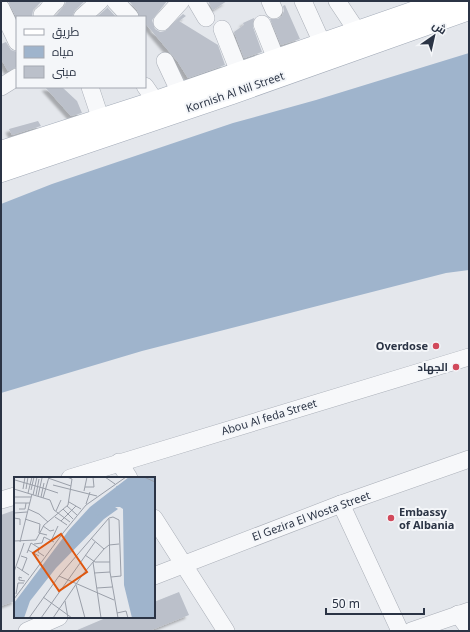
<svg xmlns="http://www.w3.org/2000/svg" width="470" height="632" font-family="'Noto Sans',Cairo,sans-serif">
	<defs>
		<filter id="shadow"><feDropShadow dx="-3.5" dy="3.5" stdDeviation="1" flood-color="#0004"/></filter>
	</defs>
	<rect width="100%" height="100%" fill="#e4e7ec"/>
	<path fill="#9fb4cc" d="M469,53V270L446,273L142,351L1,393V204L52,184L233,123L316,100Z"/>
	<g fill="#bbc0ca" filter="url(#shadow)">
		<path d="M8,1H42L33,10L32,17H16Z"/>
		<path d="M66,1H85L75,10L72,17H55L65,5Z"/>
		<path d="M129,1H167L152,20L155,29L160,32L165,31L183,14L186,16L179,21L218,45L225,65L188,78L178,62L145,23V17H140L137,10Z"/>
		<path d="M208,1H227L213,10Z"/>
		<path d="M285,5L300,39L281,45L270,19H278L282,16L284,11L283,6Z"/>
		<path d="M107,7L116,17H97L107,8Z"/>
		<path d="M254,18L253,27L262,52L244,58L234,32L244,25L243,23Z"/>
		<path d="M6,42L11,50L17,52V67L8,71L1,59V44Z"/>
		<path d="M45,87H62L77,101L82,113L71,116Z"/>
		<path d="M38,121L41,126L12,135L9,129Z"/>
		<path d="M15,510V601L1,606V515Z"/>
		<path d="M179,592L189,615L149,631H75L108,617H154V602Z"/>
	</g>
	<g fill="none" stroke-linecap="round" stroke-linejoin="round">
		<defs>
			<g id="minor">
				<path d="M115,1L130,17"/>
				<path d="M196,1L206,18"/>
				<path d="M270,1L274,10"/>
				<path d="M303,1L322,43"/>
				<path d="M337,1L357,31"/>
				<path d="M1,8L17,42"/>
				<path d="M42,15C49,11 48,6 56,1"/>
				<path d="M82,17L100,1"/>
				<path d="M162,22L181,1"/>
				<path d="M262,24L276,59"/>
				<path d="M222,29L239,72"/>
				<path d="M165,61L180,93"/>
				<path d="M145,86L156,102"/>
				<path d="M1,87L17,77"/>
				<path d="M90,87L101,120"/>
				<path d="M119,462L129,478"/>
				<path d="M70,478L469,357"/>
				<path d="M1,500L15,496"/>
				<path d="M341,504L400,631"/>
				<path d="M154,518L226,631"/>
				<path d="M154,576L341,504L469,459"/>
				<path d="M458,614L469,629"/>
				<path d="M27,631L59,617"/>
				<path d="M411,631L469,611"/>
			</g>
			<g id="major">
				<path d="M1,152L156,102L447,1"/>
				<path d="M1,171L232,93L469,9"/>
			</g>
		</defs>
		<use href="#minor" stroke="#a9aeb7" stroke-width="18"/>
		<use href="#major" stroke="#a3abb8" stroke-width="23"/>
		<use href="#minor" stroke="#f7f8fa" stroke-width="17"/>
		<use href="#major" stroke="#fff" stroke-width="22"/>
	</g>
	<g fill="#d1495b" stroke="#f4f6f9" stroke-width="1.5">
		<circle cx="436" cy="346" r="4"/>
		<circle cx="456" cy="367" r="4"/>
		<circle cx="391" cy="518" r="4"/>
	</g>
	<g text-anchor="middle" stroke-width="4" stroke-linejoin="round" paint-order="stroke">
		<g font-size="11" fill="#2b3445" stroke="#f4f6f9">
			<text transform="translate(235 92) rotate(-19)" y="4">Kornish Al Nil Street</text>
			<text transform="translate(269 417) rotate(-17)" y="4">Abou Al feda Street</text>
			<text transform="translate(311 516) rotate(-20)" y="4">El Gezira El Wosta Street</text>
		</g>
		<g font-size="11" font-weight="bold" fill="#2b3445" stroke="#f4f6f9" text-anchor="end">
			<text x="428" y="350">Overdose</text>
			<text x="448" y="371">الجهاد</text>
			<text x="399" y="516" text-anchor="start">Embassy<tspan x="399" dy="13">of Albania</tspan></text>
		</g>
	</g>
	<g transform="translate(14 477)">
		<rect width="141" height="141" fill="#e4e7ec"/>
		<path d="M115,0H141V141H118L110,108L109,32L106,30H101L104,32L90,42L42,91L16,124L10,141H0V126L55,53L76,30Z" fill="#9fb4cc"/>
		<path fill="none" stroke="#9fb4cc" stroke-width="2" d="M75,57L72,54L83,38L105,16L103,9"/>
		<path fill="none" stroke="#9a9fa9" stroke-width="1" d="M91,0L101,7M130,0L141,5M34,1L57,9M1,3L32,12M39,8L83,19M71,10H80L79,0M0,12L36,23L40,33L56,45M9,12L11,0M12,12L14,0M32,12L44,16M17,13L20,0M70,14L73,0M14,16L18,0M19,18L23,0M22,18L25,2M24,19L28,1M1,20H17M27,20L30,6M29,21L35,0M55,25L67,32M0,26H16M72,27L76,15M53,29L63,38M5,32H11L12,26M14,32L25,37L34,45M49,32L59,42M42,34L47,23M0,36L13,35M41,40L53,48M0,41L6,42V48M95,41L99,40L105,43L107,99L97,100M11,42L26,47L25,56L33,58M95,42L96,95L104,141M47,44L62,29M29,49L36,54L40,53M77,61L90,72M0,64L22,63L30,48L54,28L58,2L53,0M37,64L44,49M6,65L18,17M20,67L28,66L30,60L40,65M14,73L25,79M13,76L17,66L25,71L24,75L30,79M71,78L81,85H96M7,79L13,81L8,94M79,85L87,141M3,90L15,98M0,95L10,66M80,96L96,95M45,99L100,123M8,101L5,100V103L11,104M62,108L71,141M83,111L98,110M2,117L4,106H10M29,120L58,141M0,122L49,56L72,28L112,0M51,124L54,141M103,136L112,134L114,141M15,141L45,99L95,41M27,141L81,65M39,141L69,97L90,72L95,68L105,67"/>
		<path fill="#df570f" fill-opacity="0.15" stroke="#df570f" stroke-width="2" d="M47,57L73,95L45,114L19,76Z"/>
		<rect width="141" height="141" fill="none" stroke="#2b3445" stroke-width="2"/>
	</g>
	<rect width="470" height="632" fill="none" stroke="#2b3445" stroke-width="4"/>
	<rect x="16" y="16" width="130" height="72" fill="#f4f6f9" stroke="#a4a8b1"/>
	<rect x="24" y="29" width="20" height="6" fill="#ffffff" stroke="#a4a8b1"/>
	<text x="52" y="36" font-size="12" fill="#2b3445">طريق</text>
	<rect x="24" y="46" width="20" height="12" fill="#9fb4cc" stroke="#a4a8b1"/>
	<text x="52" y="56" font-size="12" fill="#2b3445">مياه</text>
	<rect x="24" y="66" width="20" height="12" fill="#bbc0ca" stroke="#a4a8b1"/>
	<text x="52" y="76" font-size="12" fill="#2b3445">مبنى</text>
	<g transform="translate(434 36) rotate(34)" stroke="#f4f6f9" stroke-width="3" paint-order="stroke">
	<path d="M0-3L7 15L0 10L-7 15Z" fill="#2b3445"/>
	<text y="-6" font-size="11" font-weight="bold" text-anchor="middle" fill="#2b3445">ش</text>
	</g>
	<path d="M326 608v6h98v-6" fill="none" stroke="#2b3445" stroke-width="2"/>
	<text x="332" y="608" font-size="12" fill="#2b3445" stroke="#f4f6f9" stroke-width="3" paint-order="stroke">50 m</text>
</svg>
